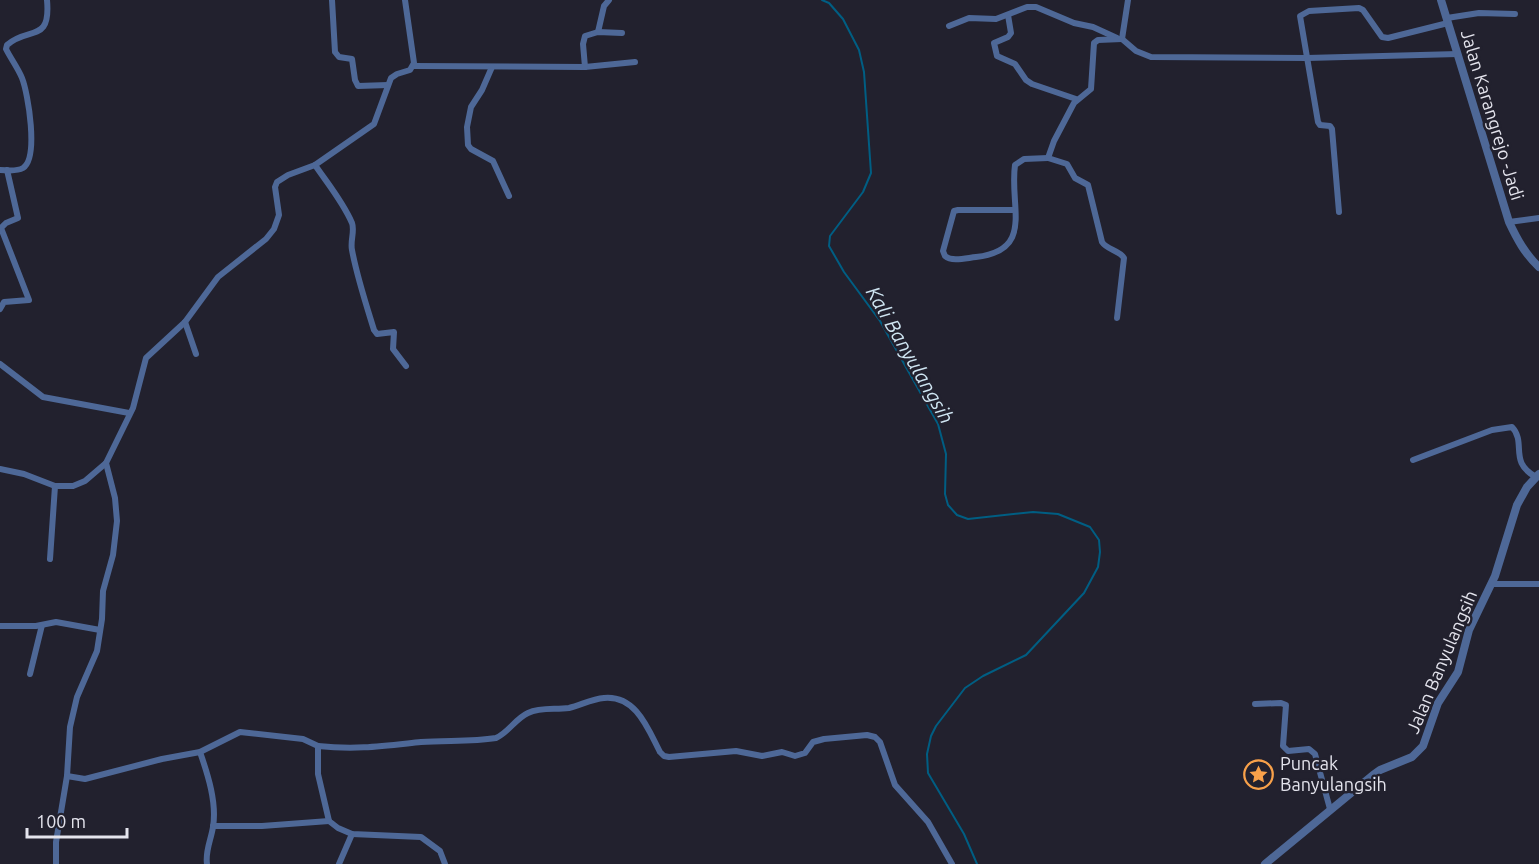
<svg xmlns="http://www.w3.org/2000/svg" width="1539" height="864" font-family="Ubuntu,sans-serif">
	<rect width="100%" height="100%" fill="#22212e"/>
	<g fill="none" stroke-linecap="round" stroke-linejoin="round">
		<path stroke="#005e83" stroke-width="2" d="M822,0L829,3L843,19L859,50L864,72L871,173L863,192L830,236L829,246L844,272L880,321L938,424L946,454L945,494L948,505L957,515L968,519L1033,512L1058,514L1090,527L1099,540L1100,552L1098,567L1084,593L1026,655L983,676L965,688L936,726L931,736L927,754L928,773L964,834L977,864"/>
		<g stroke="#4e6897" stroke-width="6">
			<path d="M332,0L335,52L339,57L352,59L355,80L358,86L388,85"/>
			<path d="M405,0L414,63L410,70L397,74L391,78L374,124L315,165L288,175L277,182L275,187L279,215L274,229L266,239L218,277L185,322L146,358L133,408L106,463L115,498L117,521L113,555L103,591L102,619L97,651L77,697L70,727L67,776L85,779L162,759L200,752L240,732L303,739L318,746V774L329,821L338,828L352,834L421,837L440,851L445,864"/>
			<path d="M1008,15L1011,33L1008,37L994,43L997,56L1015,64L1026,80L1032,84L1076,99"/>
			<path d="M1447,18L1479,13L1515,14"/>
			<path d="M949,26L969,18L996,19L1027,7H1036L1074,23L1093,27L1117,38"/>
			<path d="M598,32L604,6L609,0"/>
			<path d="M1122,39L1136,51L1151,57L1307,58L1458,54"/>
			<path d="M413,66L585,67L635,62"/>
			<path d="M492,67L482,90L471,107L467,127L468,145L471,149L493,161L509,196"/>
			<path d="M585,67L583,44L585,36L598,32L622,33"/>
			<path d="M315,165C328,184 343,202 352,223C355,231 350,241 352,250C357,277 366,304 374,330L377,334L394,332L393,349L406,366"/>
			<path d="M0,170C7,170 16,172 23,168C39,158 28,93 22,78C18,68 11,59 6,49L7,45C28,26 51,44 47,0"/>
			<path d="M1015,210H958L954,211L943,251L945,256C952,262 966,258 976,257C1035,250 1009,207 1015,165L1024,159L1048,158"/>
			<path d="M1339,212L1332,129L1330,126L1320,125L1318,122L1300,16L1309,11L1359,8L1363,10L1382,37L1388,38L1448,23"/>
			<path d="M1509,222L1539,218"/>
			<path d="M0,309L4,302L29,300L1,228L6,223L18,218L7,170"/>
			<path d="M1117,318L1124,258C1119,250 1107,250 1102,242L1088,185L1075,178L1067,164L1048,158L1054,141L1074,103L1091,89L1094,43L1098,40L1122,39L1128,0"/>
			<path d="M185,322L196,354"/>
			<path d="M0,364L43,397L129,413"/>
			<path d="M1413,460L1492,430L1512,427C1527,443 1508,462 1536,477"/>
			<path d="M0,469L24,474L55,486H73L85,481L106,463"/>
			<path d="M50,559L55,486"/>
			<path d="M1492,584H1539"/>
			<path d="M0,626H36L56,622L100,630"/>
			<path d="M30,674L42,625"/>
			<path d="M1255,704L1281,703L1286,705L1283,746L1288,751L1309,749L1315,754L1330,809"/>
			<path d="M318,746C357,750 383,746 421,742C446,740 471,742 496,738C509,732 515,719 528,713C541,707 555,710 569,708C581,705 592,699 604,698C636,695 648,729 660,752L664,756L669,757L736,751L762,756L782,752L795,756L805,753L813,742L824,739L867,735L875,737L880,742L895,785L928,822L952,864"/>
			<path d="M200,752C208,775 217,803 213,827C211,840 205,851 207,864"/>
			<path d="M213,826H262L329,821"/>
			<path d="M56,864V842L67,776"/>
			<path d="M339,864L352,834"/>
		</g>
		<g stroke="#4e6897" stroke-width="8">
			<path d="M1441,0L1509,222C1517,239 1525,254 1539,267"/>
			<path d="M1265,864L1373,775L1380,770L1412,757L1423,746L1438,703L1458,672L1469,630L1495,576L1517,505L1527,487L1539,474"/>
		</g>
	</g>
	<defs>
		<symbol id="sight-ring" viewBox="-11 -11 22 22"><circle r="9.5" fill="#22212e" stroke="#f8a14a" stroke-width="1.5"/><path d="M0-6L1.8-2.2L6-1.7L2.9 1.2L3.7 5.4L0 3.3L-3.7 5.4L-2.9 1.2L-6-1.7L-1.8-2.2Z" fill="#f8a14a"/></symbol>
	</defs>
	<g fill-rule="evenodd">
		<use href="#sight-ring" x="1242" y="758" width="33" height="33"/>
	</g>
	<g text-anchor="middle" stroke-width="5" stroke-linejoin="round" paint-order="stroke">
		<g font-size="18" fill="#e4e4ed" stroke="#22212e">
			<text transform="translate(1492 115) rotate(73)" y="6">Jalan Karangrejo -Jadi</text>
			<text transform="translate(1442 662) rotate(-67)" y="6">Jalan Banyulangsih</text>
		</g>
		<g font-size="18" fill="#e4e4ed" stroke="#22212e" text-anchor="start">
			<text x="1280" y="770">Puncak<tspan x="1280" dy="21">Banyulangsih</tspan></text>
		</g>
		<g font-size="20" font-style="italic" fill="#d0e6f3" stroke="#22212e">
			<text transform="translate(910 355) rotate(60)" y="7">Kali Banyulangsih</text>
		</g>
	</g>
	<path d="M27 828v9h100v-9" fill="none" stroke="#e4e4ed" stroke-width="3"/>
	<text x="36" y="828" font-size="18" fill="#e4e4ed" stroke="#22212e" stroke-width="4.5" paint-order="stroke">100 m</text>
</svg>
